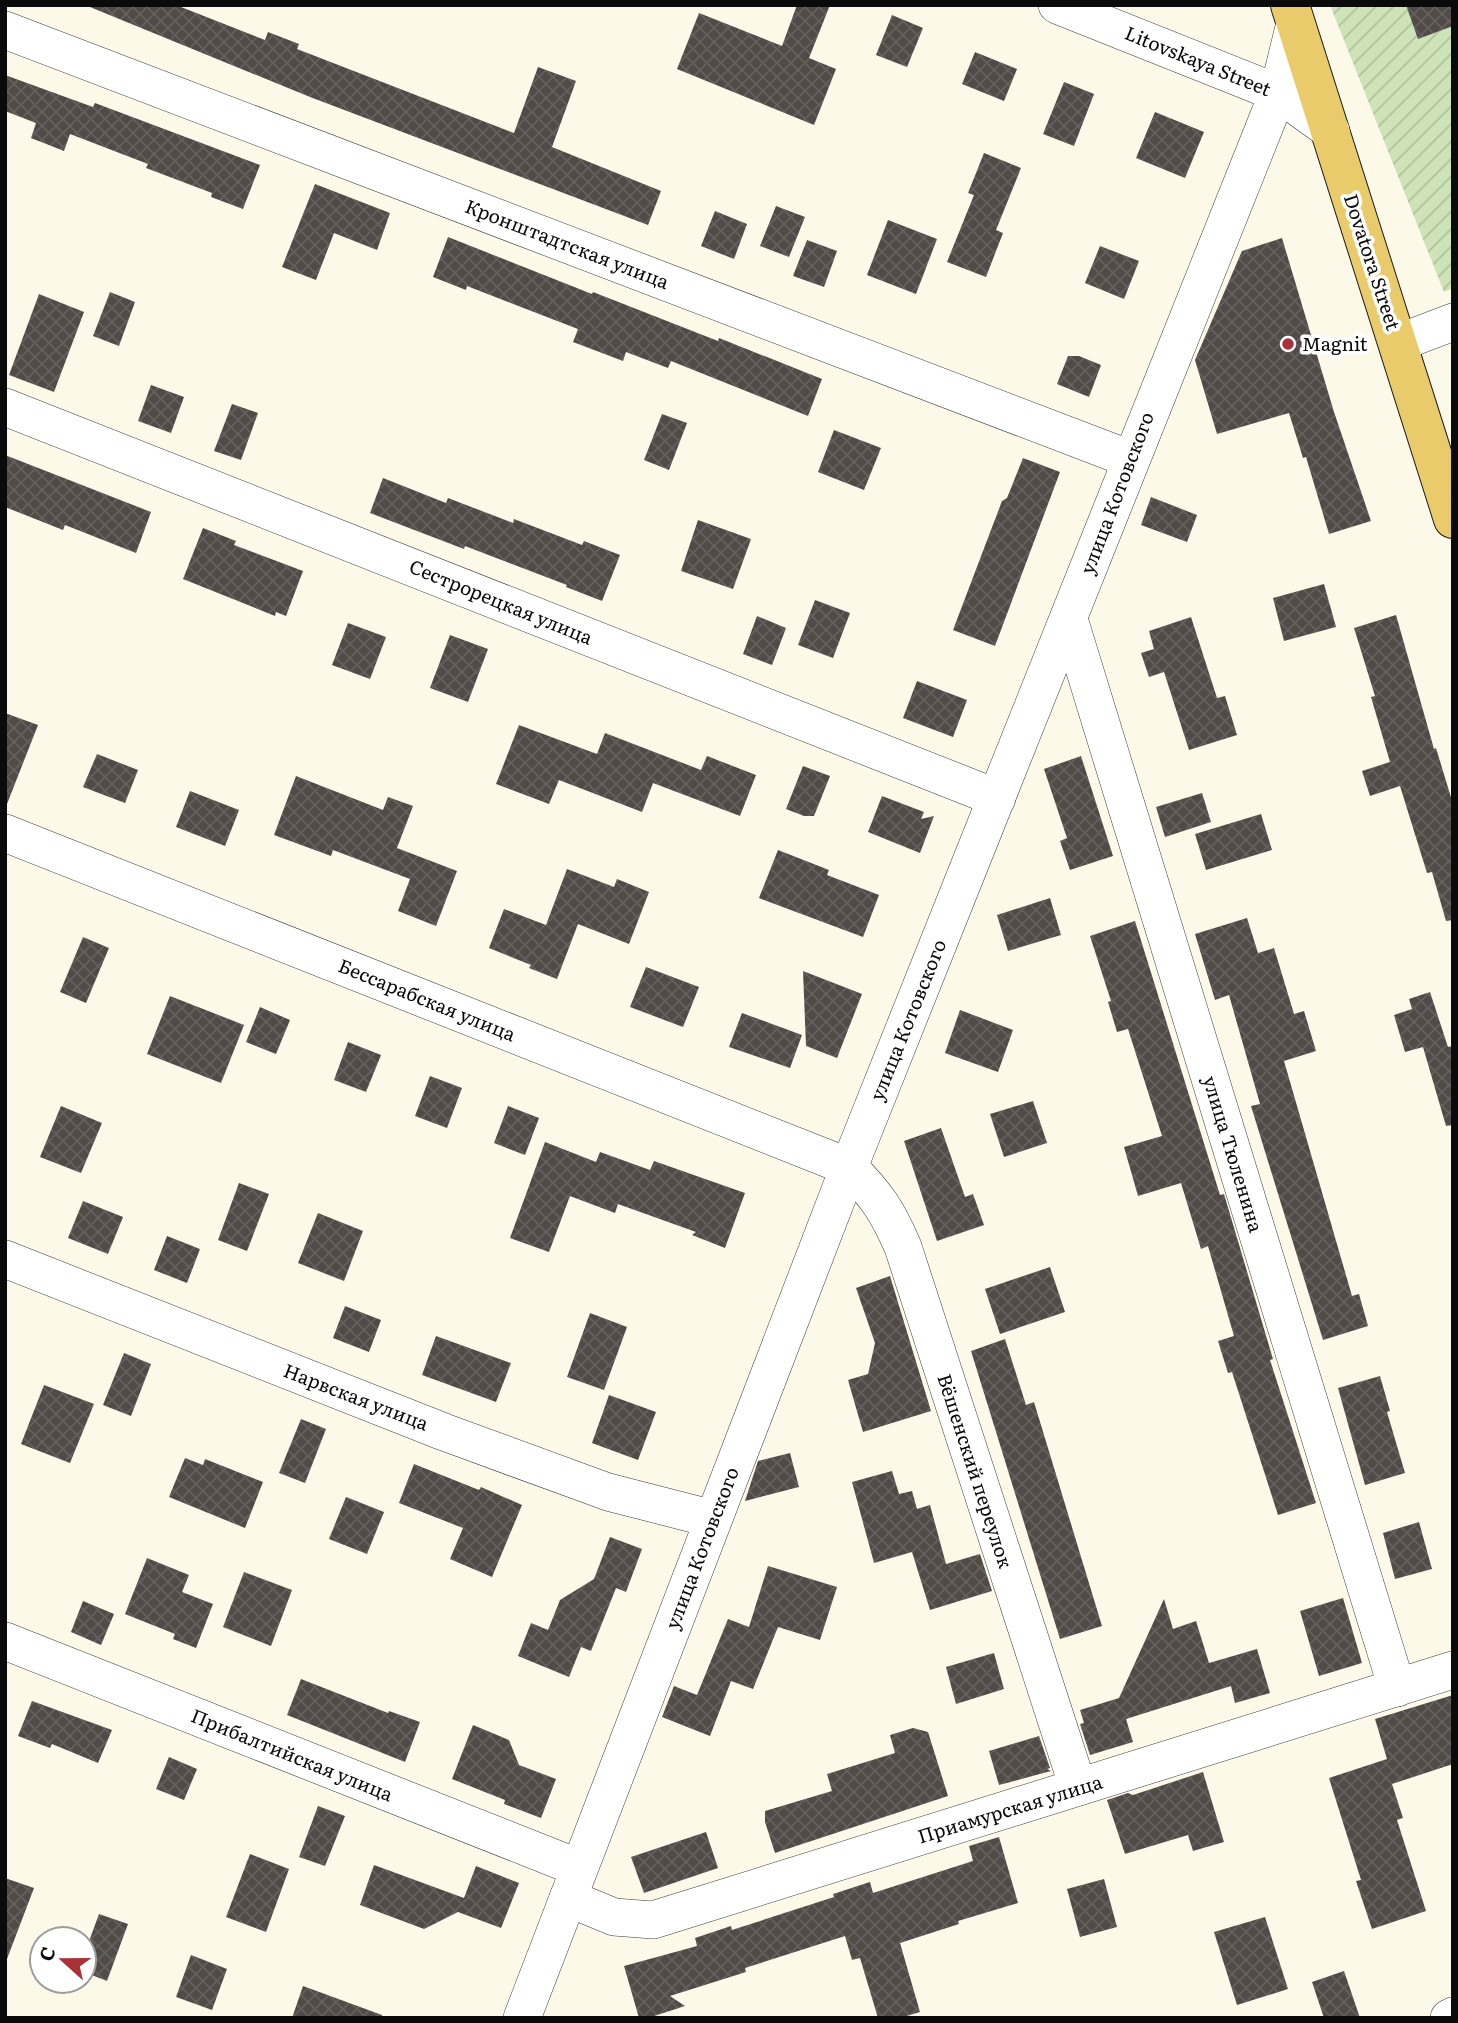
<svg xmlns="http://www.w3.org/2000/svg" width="1458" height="2023" font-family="Literata,serif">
	<defs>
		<pattern id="garden-furrows" width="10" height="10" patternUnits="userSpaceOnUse" patternTransform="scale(1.75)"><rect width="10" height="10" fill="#cee3b7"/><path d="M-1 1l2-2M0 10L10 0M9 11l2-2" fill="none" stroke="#b0c19c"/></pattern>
		<pattern id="building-cross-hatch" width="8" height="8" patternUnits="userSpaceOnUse" patternTransform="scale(1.75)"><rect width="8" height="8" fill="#514b47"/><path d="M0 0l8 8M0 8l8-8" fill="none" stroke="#65605d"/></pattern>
	</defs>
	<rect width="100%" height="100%" fill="#fdf9e9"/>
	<path fill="url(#garden-furrows)" d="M1330,5H1453V288L1444,292Z"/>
	<g fill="url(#building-cross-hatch)">
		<path d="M85,5H176L265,40L268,32L299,44L297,49L514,133L538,67L576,81L552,147L661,191L648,225L310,97Z"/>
		<path d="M797,5H830L809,58L836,69L814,125L677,69L699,13L782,46Z"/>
		<path d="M1406,5H1453V26L1418,39Z"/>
		<path d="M892,15L923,28L907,67L876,55Z"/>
		<path d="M975,52L1017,69L1004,101L962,84Z"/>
		<path d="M5,75L93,107L95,103L260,165L243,209L211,197L212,193L146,168L148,164L70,134L64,151L31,138L36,123L5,111Z"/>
		<path d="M1064,82L1094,94L1074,146L1043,134Z"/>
		<path d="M1155,112L1204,132L1185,178L1136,158Z"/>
		<path d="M984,153L1021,168L996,230L1003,233L986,277L947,262L974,195L968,193Z"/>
		<path d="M315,184L390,213L377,250L334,233L316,280L282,267Z"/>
		<path d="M776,206L805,217L789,257L760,246Z"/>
		<path d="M715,211L747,224L734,259L701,246Z"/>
		<path d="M888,220L937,239L916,294L867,275Z"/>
		<path d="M448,237L592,294L593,292L718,341L719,338L822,379L808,416L671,361L668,368L626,352L623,361L573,342L578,329L467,286L466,290L433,277Z"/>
		<path d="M1282,238L1334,412L1371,521L1329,534L1306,457L1303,458L1289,413L1217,434L1195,360L1242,251Z"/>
		<path d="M807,240L837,251L824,287L793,276Z"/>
		<path d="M1100,246L1139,261L1124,299L1085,283Z"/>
		<path d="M110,292L135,302L119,346L93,336Z"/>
		<path d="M39,294L84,312L54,392L9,375Z"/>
		<path d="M1068,356H1079L1101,365L1089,397L1057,384Z"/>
		<path d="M151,385L184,397L171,433L138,421Z"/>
		<path d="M232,404L258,413L241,460L214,451Z"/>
		<path d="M662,414L687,423L669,470L644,460Z"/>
		<path d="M834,430L881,448L864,490L818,472Z"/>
		<path d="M5,455L151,512L136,553L65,525L63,530L5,507Z"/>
		<path d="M1023,458L1060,472L995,646L953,630L1002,501L1007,498Z"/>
		<path d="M383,478L446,503L448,498L513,523L514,519L582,545L584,541L620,555L602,601L566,587L567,585L465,546L464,549L370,513Z"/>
		<path d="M1151,497L1197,515L1187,542L1141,525Z"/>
		<path d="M698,520L751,539L733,589L681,571Z"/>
		<path d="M203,528L236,541L234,545L303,571L286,616L276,612L275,616L183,579Z"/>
		<path d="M1324,584L1336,627L1284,641L1273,598Z"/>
		<path d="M815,600L850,613L833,658L798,645Z"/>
		<path d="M1396,615L1434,749L1436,748L1453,804V920L1446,921L1432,872L1427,873L1400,786L1370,796L1362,771L1390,762L1371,697L1375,696L1354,628Z"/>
		<path d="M757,616L786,628L772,665L743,654Z"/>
		<path d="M1191,617L1217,698L1225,696L1237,735L1189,750L1164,672L1149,677L1141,653L1154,649L1149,631Z"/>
		<path d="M348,623L386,637L370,679L332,665Z"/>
		<path d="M450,635L488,649L468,702L430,688Z"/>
		<path d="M917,681L967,700L953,737L903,718Z"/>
		<path d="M5,713L38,725L7,804H5Z"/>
		<path d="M519,725L597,754L605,733L701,770L707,756L756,775L740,816L653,783L642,812L559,780L549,804L496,784Z"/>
		<path d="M97,754L138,770L125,803L83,787Z"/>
		<path d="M1081,756L1113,856L1070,870L1060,841L1067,838L1044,769Z"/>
		<path d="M803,766L830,776L814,816H804L786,809Z"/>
		<path d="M296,776L383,810L388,797L413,806L397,848L457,871L436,926L398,911L410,879L333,850L331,856L274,835Z"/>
		<path d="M190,791L239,810L225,846L176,827Z"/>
		<path d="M1202,793L1211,822L1165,837L1156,807Z"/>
		<path d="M882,796L924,812L921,819L934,816L920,853L868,832Z"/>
		<path d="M1261,814L1272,850L1206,870L1195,834Z"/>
		<path d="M778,850L829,870L827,875L879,895L863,937L759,898Z"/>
		<path d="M567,869L614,887L617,879L649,892L629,944L578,924L557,979L529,968L531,965L489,948L504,909L546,925Z"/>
		<path d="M1050,898L1061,935L1008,951L997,915Z"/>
		<path d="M1247,918L1258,953L1274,948L1294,1014L1304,1011L1316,1051L1284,1061L1352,1296L1359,1294L1368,1326L1323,1340L1251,1106L1260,1104L1229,995L1215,1000L1195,934Z"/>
		<path d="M1135,921L1220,1195L1224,1194L1273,1359L1270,1360L1316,1503L1278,1515L1232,1372L1228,1373L1218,1341L1234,1336L1208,1246L1201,1249L1181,1183L1138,1196L1124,1147L1162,1136L1128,1029L1117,1032L1108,1002L1111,1001L1090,936Z"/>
		<path d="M83,937L109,948L86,1003L60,992Z"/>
		<path d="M646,967L699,987L683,1027L630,1007Z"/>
		<path d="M803,971L862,994L837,1058L806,1046Z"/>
		<path d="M1430,992L1448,1047L1453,1046V1125L1446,1126L1423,1047L1405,1052L1394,1015L1412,1009L1409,999Z"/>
		<path d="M170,996L244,1025L221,1083L147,1054Z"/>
		<path d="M260,1007L290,1020L276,1054L246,1042Z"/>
		<path d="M960,1010L1013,1030L998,1072L945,1053Z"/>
		<path d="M742,1013L802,1035L790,1068L729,1047Z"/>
		<path d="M348,1042L381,1055L366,1092L334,1080Z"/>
		<path d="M430,1076L462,1088L447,1128L415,1116Z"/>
		<path d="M1033,1101L1047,1143L1004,1157L990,1114Z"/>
		<path d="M61,1106L102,1123L81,1173L40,1157Z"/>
		<path d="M508,1106L539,1118L525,1155L494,1143Z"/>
		<path d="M941,1128L965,1197L973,1194L984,1225L937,1241L904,1141Z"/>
		<path d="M545,1142L596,1162L600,1152L650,1170L654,1161L745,1193L725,1248L692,1235L696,1232L618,1204L615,1213L570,1196L549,1252L510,1238Z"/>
		<path d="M239,1183L269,1194L247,1251L218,1240Z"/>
		<path d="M83,1201L123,1217L108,1254L68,1238Z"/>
		<path d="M318,1213L363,1231L344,1281L298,1263Z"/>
		<path d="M167,1236L200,1249L187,1283L154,1270Z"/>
		<path d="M1050,1267L1065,1312L1000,1334L985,1289Z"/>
		<path d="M890,1276L931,1411L863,1432L848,1380L868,1374L875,1343L856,1288Z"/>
		<path d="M345,1306L381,1320L369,1352L333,1338Z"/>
		<path d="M590,1313L627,1327L604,1390L567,1377Z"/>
		<path d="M436,1336L511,1363L496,1402L422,1375Z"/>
		<path d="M1005,1339L1026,1405L1034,1402L1102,1626L1060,1639L971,1351Z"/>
		<path d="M124,1353L151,1364L131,1416L103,1405Z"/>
		<path d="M1380,1376L1390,1411L1387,1412L1405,1473L1365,1485L1338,1388Z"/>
		<path d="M44,1385L94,1404L70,1463L21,1444Z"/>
		<path d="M609,1395L656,1412L638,1460L592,1443Z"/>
		<path d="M301,1419L326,1429L305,1483L279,1473Z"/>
		<path d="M790,1453L799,1487L745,1501L758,1461Z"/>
		<path d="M185,1458L203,1465L205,1459L263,1482L245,1528L169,1497Z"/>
		<path d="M414,1464L479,1490L481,1487L522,1505L492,1577L450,1559L463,1528L399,1503Z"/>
		<path d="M892,1471L899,1494L912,1491L917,1509L930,1505L946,1564L980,1554L992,1591L930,1610L912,1552L874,1563L852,1482Z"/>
		<path d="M346,1497L384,1512L367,1554L329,1539Z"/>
		<path d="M1419,1522L1432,1569L1395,1579L1383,1533Z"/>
		<path d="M610,1537L642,1549L626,1592L616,1588L591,1651L581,1647L569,1677L518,1656L531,1623L548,1630L560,1600L594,1579Z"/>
		<path d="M147,1558L189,1575L182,1592L213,1604L196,1648L173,1639L175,1634L125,1614Z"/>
		<path d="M768,1566L837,1587L820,1640L778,1627L753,1689L731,1681L710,1736L662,1717L674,1686L697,1695L728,1619L749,1627Z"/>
		<path d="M244,1572L292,1590L271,1646L223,1627Z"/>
		<path d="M1343,1598L1362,1663L1319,1676L1300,1611Z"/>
		<path d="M1164,1599L1173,1629L1196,1621L1209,1663L1257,1649L1270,1693L1235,1703L1231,1686L1126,1719L1133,1742L1090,1755L1080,1724L1084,1723L1080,1710L1119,1698Z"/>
		<path d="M83,1601L114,1614L101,1645L71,1632Z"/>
		<path d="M994,1653L1004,1689L956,1704L946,1667Z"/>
		<path d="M301,1679L388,1713L389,1711L420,1722L405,1762L287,1715Z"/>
		<path d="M1453,1695V1764L1392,1784L1403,1818L1397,1820L1426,1911L1372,1929L1356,1881L1361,1880L1329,1778L1387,1759L1375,1719Z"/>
		<path d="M32,1701L112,1730L98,1763L52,1744L50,1748L18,1736Z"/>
		<path d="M473,1725L509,1740L519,1765L556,1779L541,1818L504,1804L505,1800L452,1779Z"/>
		<path d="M913,1728L928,1732L948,1796L775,1853L765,1822V1811L832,1791L827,1774L895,1753L890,1735Z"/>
		<path d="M1039,1736L1050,1768L1047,1769L1051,1771L999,1785L989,1751Z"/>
		<path d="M169,1757L197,1769L184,1800L156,1789Z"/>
		<path d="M1203,1772L1224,1842L1193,1851L1188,1835L1125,1854L1107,1800L1128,1793L1133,1795Z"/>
		<path d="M318,1806L345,1816L325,1866L299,1857Z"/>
		<path d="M706,1832L718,1868L644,1893L631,1857Z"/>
		<path d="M999,1837L1018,1903L958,1921L959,1924L900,1943L920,2012L900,2018H878L860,1958L852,1960L845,1936L745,1968L746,1972L670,1996L685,2006L648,2018H639L624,1966L697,1946L695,1938L731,1926L732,1930L834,1897L833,1894L870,1882L873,1893L973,1861L969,1846Z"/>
		<path d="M250,1854L289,1869L266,1932L226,1917Z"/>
		<path d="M374,1865L464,1898L476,1866L519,1883L501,1928L458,1912L424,1929L360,1905Z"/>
		<path d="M5,1878L34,1888L7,1959L5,1958Z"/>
		<path d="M1104,1879L1117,1927L1080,1937L1067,1889Z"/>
		<path d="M99,1914L128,1924L107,1981L84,1972V1955Z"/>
		<path d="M1265,1917L1288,1989L1237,2005L1214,1932Z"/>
		<path d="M191,1955L227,1969L212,2010L176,1997Z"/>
		<path d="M1344,1971L1360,2018H1324L1312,1982Z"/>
		<path d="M303,1986L382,2015V2018H292Z"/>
	</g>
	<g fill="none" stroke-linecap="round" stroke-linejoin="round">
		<defs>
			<g id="minor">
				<path d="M1057,5L1278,93L1331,131"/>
				<path d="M5,30L1130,459"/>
				<path d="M1398,343L1453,322"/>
				<path d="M5,407L997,798"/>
				<path d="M1069,619L1397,1688"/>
				<path d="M5,833L849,1167C877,1196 887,1210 903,1247L1078,1787"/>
				<path d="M5,1259L444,1432L608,1492L713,1519"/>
				<path d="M5,1641L579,1868"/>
				<path d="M568,1898L614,1917L653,1920L1453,1670"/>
				<path d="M522,2018L849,1167L1278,93L1295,23"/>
				<path d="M1449,2018L1453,2016"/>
			</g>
			<path id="major" d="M1290,5L1453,519"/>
		</defs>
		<use href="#minor" stroke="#3d3d3d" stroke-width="38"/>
		<use href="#major" stroke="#1b1b1b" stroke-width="40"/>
		<use href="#minor" stroke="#fff" stroke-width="37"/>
		<use href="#major" stroke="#eacb6b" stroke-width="38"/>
	</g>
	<circle fill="#aa3137" stroke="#fff" stroke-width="2.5" cx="1288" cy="344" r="7"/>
	<g text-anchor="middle" stroke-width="7" stroke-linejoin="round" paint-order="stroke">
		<g font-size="19" fill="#0a0a0a" stroke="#fff">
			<text transform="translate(1198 61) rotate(22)" y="7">Litovskaya Street</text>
			<text transform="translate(567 244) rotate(21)" y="7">Кронштадтская улица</text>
			<text transform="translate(1372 262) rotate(72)" y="7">Dovatora Street</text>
			<text transform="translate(1117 493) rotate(-69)" y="7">улица Котовского</text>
			<text transform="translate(501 602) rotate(22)" y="7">Сестрорецкая улица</text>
			<text transform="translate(427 1000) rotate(22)" y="7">Бессарабская улица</text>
			<text transform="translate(908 1020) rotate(-68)" y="7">улица Котовского</text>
			<text transform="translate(1233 1154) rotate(73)" y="7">улица Тюленина</text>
			<text transform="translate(356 1397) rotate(21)" y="7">Нарвская улица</text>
			<text transform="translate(975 1471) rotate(72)" y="7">Вёшенский переулок</text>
			<text transform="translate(702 1548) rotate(-69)" y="7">улица Котовского</text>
			<text transform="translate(292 1755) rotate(22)" y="7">Прибалтийская улица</text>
			<text transform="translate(1010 1809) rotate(-17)" y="7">Приамурская улица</text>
		</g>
		<g font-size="19" fill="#0a0a0a" stroke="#fff" text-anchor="start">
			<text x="1302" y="351">Magnit</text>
		</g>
	</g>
	<rect width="1458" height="2023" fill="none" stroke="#0a0a0a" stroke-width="14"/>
	<g transform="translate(63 1960) rotate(291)"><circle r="33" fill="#ffffff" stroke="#9d9d9d" stroke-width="2"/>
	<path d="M0-5L12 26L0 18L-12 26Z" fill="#aa3137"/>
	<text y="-10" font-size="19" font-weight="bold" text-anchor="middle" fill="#0a0a0a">С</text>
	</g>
</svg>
